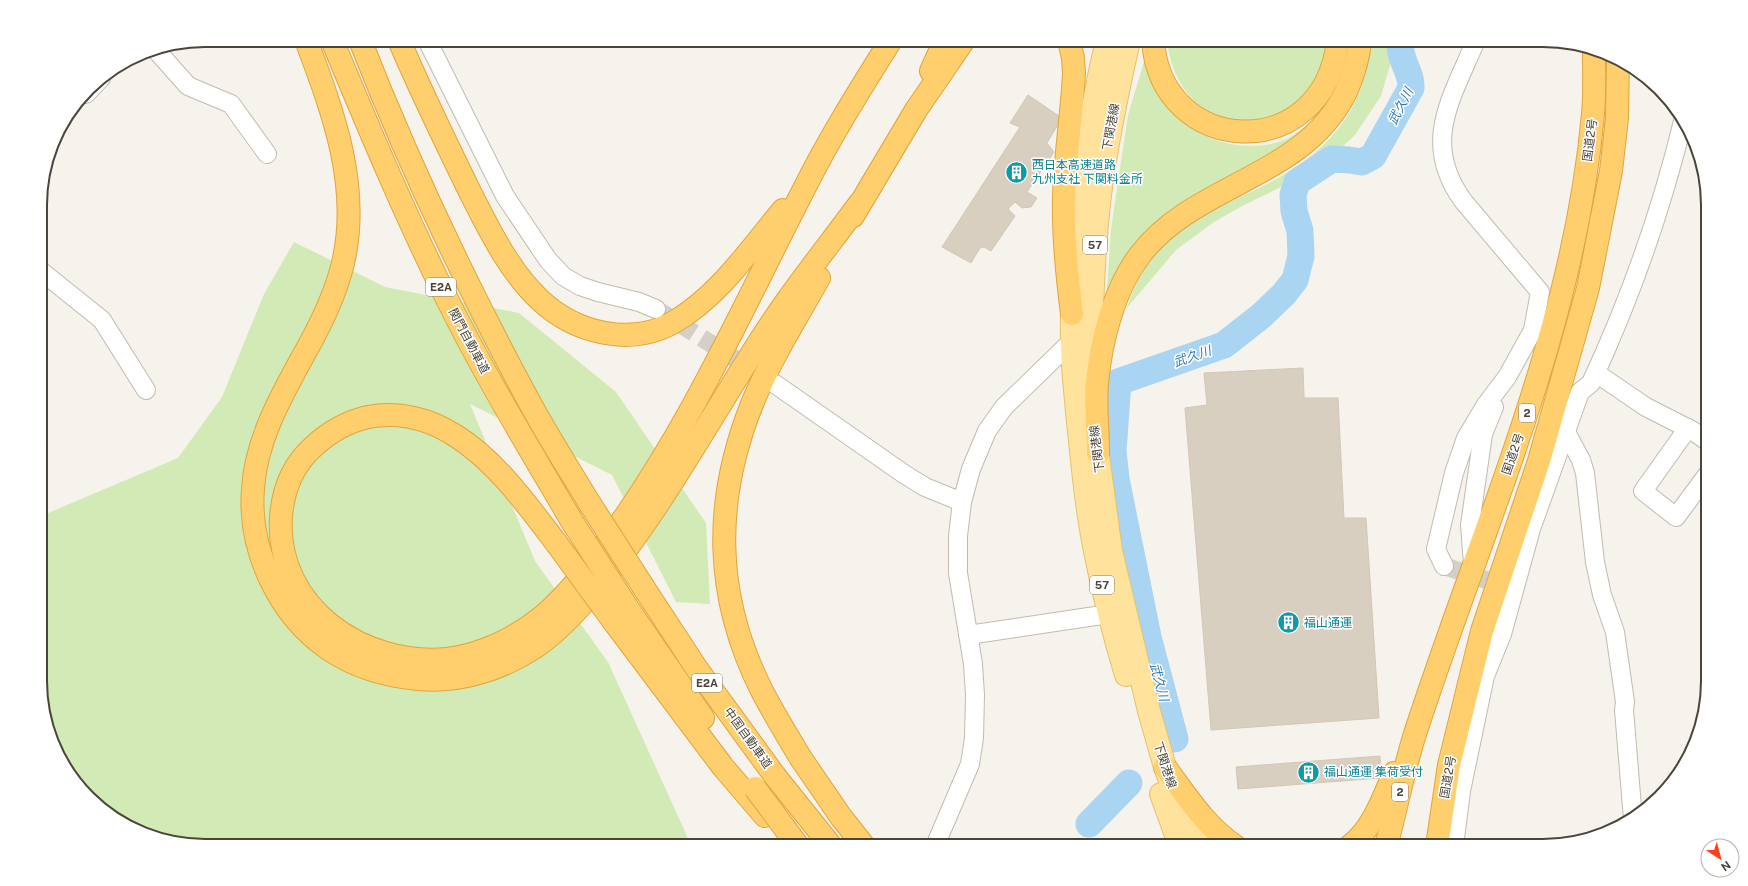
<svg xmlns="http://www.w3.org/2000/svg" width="1748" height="886" font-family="'Public Sans','Noto Sans JP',sans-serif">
	<rect width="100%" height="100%" fill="#f6f3ec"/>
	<g fill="#d2eab5">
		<path d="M1167,40H1328C1325,50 1324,63 1319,72C1313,86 1292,110 1278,116C1272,118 1263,118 1257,119C1205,127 1172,89 1167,40Z"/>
		<path d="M1372,40H1396L1393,55L1381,96L1355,135L1337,152L1336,162L1298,185L1281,187L1242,206L1214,222L1176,250L1126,309C1134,289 1143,267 1158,251C1175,231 1199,218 1222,206C1241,196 1261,188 1280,177C1337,144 1364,105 1372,40Z"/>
		<path d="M1146,55C1156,75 1164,100 1179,117C1203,144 1251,153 1284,140C1295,135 1305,127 1314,119L1305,134L1210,191L1106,303L1111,229L1128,115Z"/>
		<path d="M294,242L385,287L519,313L616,392L706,523L710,604L676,602L612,475L470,404L535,561L608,662L687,836L690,846H205L132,829L74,781L53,744L41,702V516L178,458L222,397L264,294Z"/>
	</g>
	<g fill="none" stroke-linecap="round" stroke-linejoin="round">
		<g stroke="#a9d4f2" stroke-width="27">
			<path d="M1175,739L1148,637L1116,479L1113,451L1118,382L1224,345L1261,316L1283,295L1295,280L1301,256L1300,231L1294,211L1293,195L1297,182L1332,159L1349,160L1362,162L1373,156L1411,88C1412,71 1397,58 1401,40"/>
			<path d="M1089,824L1129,783"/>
		</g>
	</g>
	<g fill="#d8cfc1" stroke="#d3c7b4">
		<path d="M1028,95L1062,118L1047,143L1054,152L1027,192L1037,198L1031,207L1022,208L1015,202L1008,209L1015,216L991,251L984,247L980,248L971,263L942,247L1020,127L1010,123Z"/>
		<path d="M1303,368L1304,398H1338L1344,518H1366L1379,718L1211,730L1185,408L1207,405L1204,373Z"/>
		<path d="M1380,756L1381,778L1238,789L1236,767Z"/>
	</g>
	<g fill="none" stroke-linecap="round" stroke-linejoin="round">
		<g stroke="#d4d0c8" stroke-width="18" stroke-dasharray="18 9" stroke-linecap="butt">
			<path d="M656,309L775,384"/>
			<path d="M1444,566L1507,587"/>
		</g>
		<defs>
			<g id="minor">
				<path d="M427,40L505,196L548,260L563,276L580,286L598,292L639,302L656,309"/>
				<path d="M156,50L188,86L231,104L267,154"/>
				<path d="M86,94L101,78"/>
				<path d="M41,271L102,320L146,390"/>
				<path d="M1596,373L1646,407L1693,431L1707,441"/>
				<path d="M775,384L904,474L925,487L962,502"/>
				<path d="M1688,428L1643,491L1676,517L1707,475"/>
				<path d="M1566,432L1581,460L1585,473L1595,562L1602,595L1615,632L1625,702L1624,710L1633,819"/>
				<path d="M1473,564L1470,525L1483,434L1494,407"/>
				<path d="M1444,566L1436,549L1454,473L1466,438L1485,406L1507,377L1533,330L1540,292L1464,202C1420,143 1452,98 1476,40"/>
				<path d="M968,635L1122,612"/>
				<path d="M935,846L970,764L974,738L975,695L973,664L958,573V536L962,502L971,469L987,431L1004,407L1072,341"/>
				<path d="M1454,846L1461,791L1485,676L1502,634L1531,529L1580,392L1591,383C1630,299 1661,212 1683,121"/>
			</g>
			<g id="major">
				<path d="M1107,40C1084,139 1070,239 1072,341C1072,364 1075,388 1077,412C1082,460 1086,508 1096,556C1104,596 1114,635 1126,675"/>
				<path d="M1091,376C1091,313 1093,249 1101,187C1108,137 1118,89 1129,40"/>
				<path d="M1095,434L1111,551L1149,711L1165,767L1177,799L1201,846"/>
				<path d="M1161,794L1180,846"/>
			</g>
			<g id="highway">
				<path d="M306,40C333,112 361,186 343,263C336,293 322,322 307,349C283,393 256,438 253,489C248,550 279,616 330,650C357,668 386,676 418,679C459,683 500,670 534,648C558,632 578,610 596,588C656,516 701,434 751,355C783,302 823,253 860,203"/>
				<path d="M332,40C368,126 404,213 446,297C484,374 529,448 573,523"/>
				<path d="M360,40C409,165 467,287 531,405C549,438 570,471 590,504"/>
				<path d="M399,40C421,92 446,143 471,194C490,231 509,271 540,300C575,333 631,347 674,322C719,296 750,249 783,210"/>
				<path d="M1069,40L1073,58L1074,73C1072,115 1065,156 1064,198C1063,237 1067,275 1072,314"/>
				<path d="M1153,40C1160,157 1324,167 1338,40"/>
				<path d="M931,71L945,40"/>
				<path d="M853,216L916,110L964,40"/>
				<path d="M1098,453C1098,430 1095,406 1097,383C1101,340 1114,289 1140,255C1196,182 1303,179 1346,92C1353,76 1359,58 1360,40"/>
				<path d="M557,544C528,506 497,462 456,436C430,419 399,411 368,417C346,422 329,432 313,447C293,465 283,490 281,517C275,607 363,667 447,659C482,655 516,638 543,616C570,593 592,563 612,535C690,428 744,305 805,187C830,137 861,88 891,40"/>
				<path d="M644,588L697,669L775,776"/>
				<path d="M627,607L703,718"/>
				<path d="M614,622L723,767L765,816"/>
				<path d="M800,757C787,735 774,714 762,691C714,596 713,502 752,404C770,360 796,319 819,278"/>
				<path d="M1165,767C1186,795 1205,826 1235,846"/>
				<path d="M1350,846C1373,829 1383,798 1394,773"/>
				<path d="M1386,846C1396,810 1403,773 1414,737C1480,532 1574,331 1593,114C1595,94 1594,73 1594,52"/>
				<path d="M1437,846L1449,765L1482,631L1539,461L1588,288L1611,171L1617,118L1618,59"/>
			</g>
		</defs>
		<use href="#minor" stroke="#c2bbae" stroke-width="20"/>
		<use href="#major" stroke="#e6c16a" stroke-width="24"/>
		<use href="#highway" stroke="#e0a43c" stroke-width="24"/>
		<use href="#minor" stroke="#fff" stroke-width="18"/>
		<use href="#major" stroke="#ffe39c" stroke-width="22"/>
		<use href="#highway" stroke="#ffcf6e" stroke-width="22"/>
		<defs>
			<g id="highway-bridge">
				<path d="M590,504L644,588"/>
				<path d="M573,523L627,607"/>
				<path d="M557,544L614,622"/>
				<path d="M800,757L841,817L864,846"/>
				<path d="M775,776L831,846"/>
				<path d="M755,788L798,846"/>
			</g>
		</defs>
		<use href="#highway-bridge" stroke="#e0a43c" stroke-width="24" stroke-linecap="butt"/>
		<use href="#highway-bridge" stroke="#ffcf6e" stroke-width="22"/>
	</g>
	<defs>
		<symbol id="building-disc" viewBox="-11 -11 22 22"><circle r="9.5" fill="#0f9aa8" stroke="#fff"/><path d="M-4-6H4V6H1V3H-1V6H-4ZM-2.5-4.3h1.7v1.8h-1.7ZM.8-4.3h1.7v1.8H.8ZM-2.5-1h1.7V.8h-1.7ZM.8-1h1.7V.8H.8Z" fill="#fff"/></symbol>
	</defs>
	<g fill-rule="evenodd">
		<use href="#building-disc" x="1004" y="160" width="25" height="25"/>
		<use href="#building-disc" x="1276" y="610" width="25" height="25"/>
		<use href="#building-disc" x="1296" y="760" width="25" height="25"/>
	</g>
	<g text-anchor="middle" stroke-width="3" stroke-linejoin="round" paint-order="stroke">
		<g fill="#fff" stroke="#817c74" stroke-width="1">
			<rect x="1083" y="236" width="24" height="18" rx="3"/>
			<rect x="426" y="278" width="30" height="18" rx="3"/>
			<rect x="1519" y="404" width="16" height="18" rx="3"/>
			<rect x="1090" y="576" width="24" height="18" rx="3"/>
			<rect x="692" y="674" width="30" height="18" rx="3"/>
			<rect x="1392" y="783" width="16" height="18" rx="3"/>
		</g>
		<g font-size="11" font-weight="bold" fill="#4b4439">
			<text x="1095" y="249">57</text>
			<text x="441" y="291">E2A</text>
			<text x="1527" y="417">2</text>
			<text x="1102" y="589">57</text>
			<text x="707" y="687">E2A</text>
			<text x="1400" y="796">2</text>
		</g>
		<g font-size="12" fill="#4b4439" stroke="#fff">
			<text transform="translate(1111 127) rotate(-80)" y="4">下関港線</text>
			<text transform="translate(1590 140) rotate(-83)" y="4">国道2号</text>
			<text transform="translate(469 341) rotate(62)" y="4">関門自動車道</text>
			<text transform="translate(1097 449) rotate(-97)" y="4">下関港線</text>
			<text transform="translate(1513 454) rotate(-71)" y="4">国道2号</text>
			<text transform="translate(748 738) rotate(54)" y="4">中国自動車道</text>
			<text transform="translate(1165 765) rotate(72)" y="4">下関港線</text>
			<text transform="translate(1448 777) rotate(-80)" y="4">国道2号</text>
		</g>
		<g font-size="12" fill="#0d838f" stroke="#fff" text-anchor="start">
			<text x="1032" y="169">西日本高速道路<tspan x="1032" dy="14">九州支社 下関料金所</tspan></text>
			<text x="1304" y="627">福山通運</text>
			<text x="1324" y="776">福山通運 集荷受付</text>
		</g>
		<g font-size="13" font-style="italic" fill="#2e7ab2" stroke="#fff">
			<text transform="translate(1400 106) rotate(-63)" y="5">武久川</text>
			<text transform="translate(1192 356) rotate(-19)" y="5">武久川</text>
			<text transform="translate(1160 682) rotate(75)" y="5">武久川</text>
		</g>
	</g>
	<path d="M0 0H1748V886H0ZM205 47H1543A158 158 0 0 1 1701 205V681A158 158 0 0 1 1543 839H205A158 158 0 0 1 47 681V205A158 158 0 0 1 205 47Z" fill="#fff" fill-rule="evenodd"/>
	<path fill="none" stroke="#4b4439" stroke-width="2" d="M205 47H1543A158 158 0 0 1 1701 205V681A158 158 0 0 1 1543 839H205A158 158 0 0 1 47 681V205A158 158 0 0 1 205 47Z"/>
	<g transform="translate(1720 858) rotate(144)"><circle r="19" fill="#ffffff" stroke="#b7b4b0"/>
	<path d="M0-3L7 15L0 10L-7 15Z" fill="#fc3f1d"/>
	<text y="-6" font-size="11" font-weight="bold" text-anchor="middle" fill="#4b4439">N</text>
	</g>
</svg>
